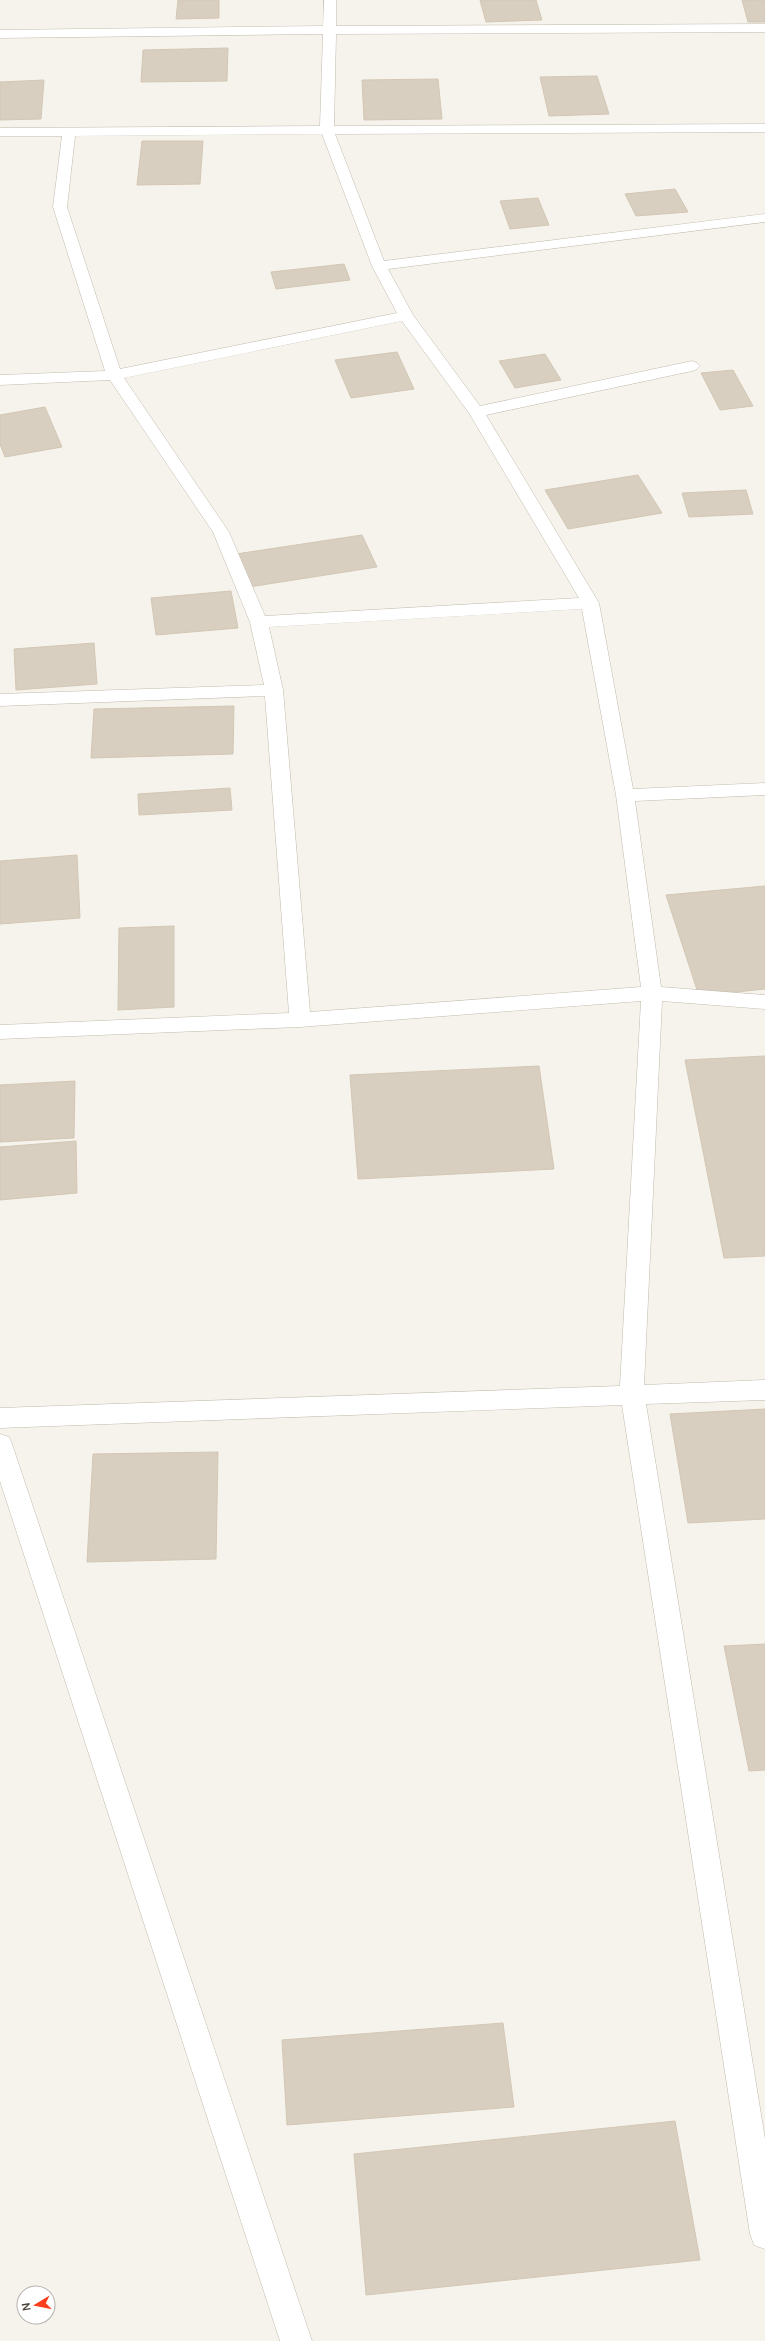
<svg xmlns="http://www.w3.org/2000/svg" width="765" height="2341" font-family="Manrope,sans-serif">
	<rect width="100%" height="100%" fill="#f6f3ec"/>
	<g fill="#d8cfc1" stroke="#d3c7b4">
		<path d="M178,0H219V18L176,19Z"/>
		<path d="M480,0H536L542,20L486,22Z"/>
		<path d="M742,0H765V22H748Z"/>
		<path d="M228,48L227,81L141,82L143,50Z"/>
		<path d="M597,76L609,114L549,116L540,77Z"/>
		<path d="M438,79L442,119L364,120L362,80Z"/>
		<path d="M44,80L41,119L0,120V82Z"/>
		<path d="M142,141H203L200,184L137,185Z"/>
		<path d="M675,189L688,212L636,216L625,194Z"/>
		<path d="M538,198L549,225L510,229L500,201Z"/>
		<path d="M344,264L350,280L276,289L271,272Z"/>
		<path d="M397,352L414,389L351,398L335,360Z"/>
		<path d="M545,354L561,380L515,388L499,361Z"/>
		<path d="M733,370L753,406L720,410L701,373Z"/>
		<path d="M45,407L62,447L5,457L0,444V415Z"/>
		<path d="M638,475L662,513L568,529L545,490Z"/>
		<path d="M746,490L753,514L689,517L682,493Z"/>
		<path d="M362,535L377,567L249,587L236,554Z"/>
		<path d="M231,591L238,628L156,635L151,598Z"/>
		<path d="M94,643L97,684L16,690L14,649Z"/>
		<path d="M234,706L233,754L91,758L94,709Z"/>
		<path d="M230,788L232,810L139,815L138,794Z"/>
		<path d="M77,855L80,918L0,924V861Z"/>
		<path d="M765,886V989L699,996L666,895Z"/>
		<path d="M174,926V1007L118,1010L119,928Z"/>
		<path d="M765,1056V1256L724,1258L685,1060Z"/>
		<path d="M539,1066L554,1169L358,1179L350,1075Z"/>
		<path d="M75,1081L74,1138L0,1142V1085Z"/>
		<path d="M76,1141L77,1193L0,1200V1147Z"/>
		<path d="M765,1409V1519L688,1523L670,1414Z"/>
		<path d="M218,1452L216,1559L87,1562L93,1454Z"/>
		<path d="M765,1644V1770L749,1771L724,1646Z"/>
		<path d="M503,2023L514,2107L287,2125L282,2040Z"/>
		<path d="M675,2121L700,2260L366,2295L354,2154Z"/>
	</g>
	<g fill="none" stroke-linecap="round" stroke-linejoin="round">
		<defs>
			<g id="minor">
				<path d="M324,0H336V26L765,24V32L336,34L334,126L765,124V132L335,134L384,261L765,214V222L388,269L413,315L480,406L692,361L697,363L700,366L697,369L692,371L486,415L599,603L633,789L765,783V795L635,801L661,987L765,995V1009L662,1001L644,1385L765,1380V1400L646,1404L765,2139V2249L754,2245L750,2234L622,1405L0,1428V1408L620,1386L641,1001L300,1027L0,1039V1025L289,1013L265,696L0,706V694L264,685L250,622L213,532L110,380L0,385V375L105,371L53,207L62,136H0V128L320,126L323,34L0,38V30L323,26ZM322,134L372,266L397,313L120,369L67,207L75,136ZM402,321L469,413L579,598L265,616L229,532L124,378ZM582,609L616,795L641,987L310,1012L283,690L269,627Z"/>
				<path d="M0,1434L9,1437L12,1444L312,2341H280L0,1481Z"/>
			</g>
		</defs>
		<use href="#minor" stroke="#c2bbae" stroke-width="1"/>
		<use href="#minor" fill="#fff" fill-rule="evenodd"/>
	</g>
	<g transform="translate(36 2305) rotate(260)"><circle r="19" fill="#ffffff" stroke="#b7b4b0"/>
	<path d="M0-3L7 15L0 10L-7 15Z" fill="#fc3f1d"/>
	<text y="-6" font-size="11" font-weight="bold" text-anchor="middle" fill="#4b4439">N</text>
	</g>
</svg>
